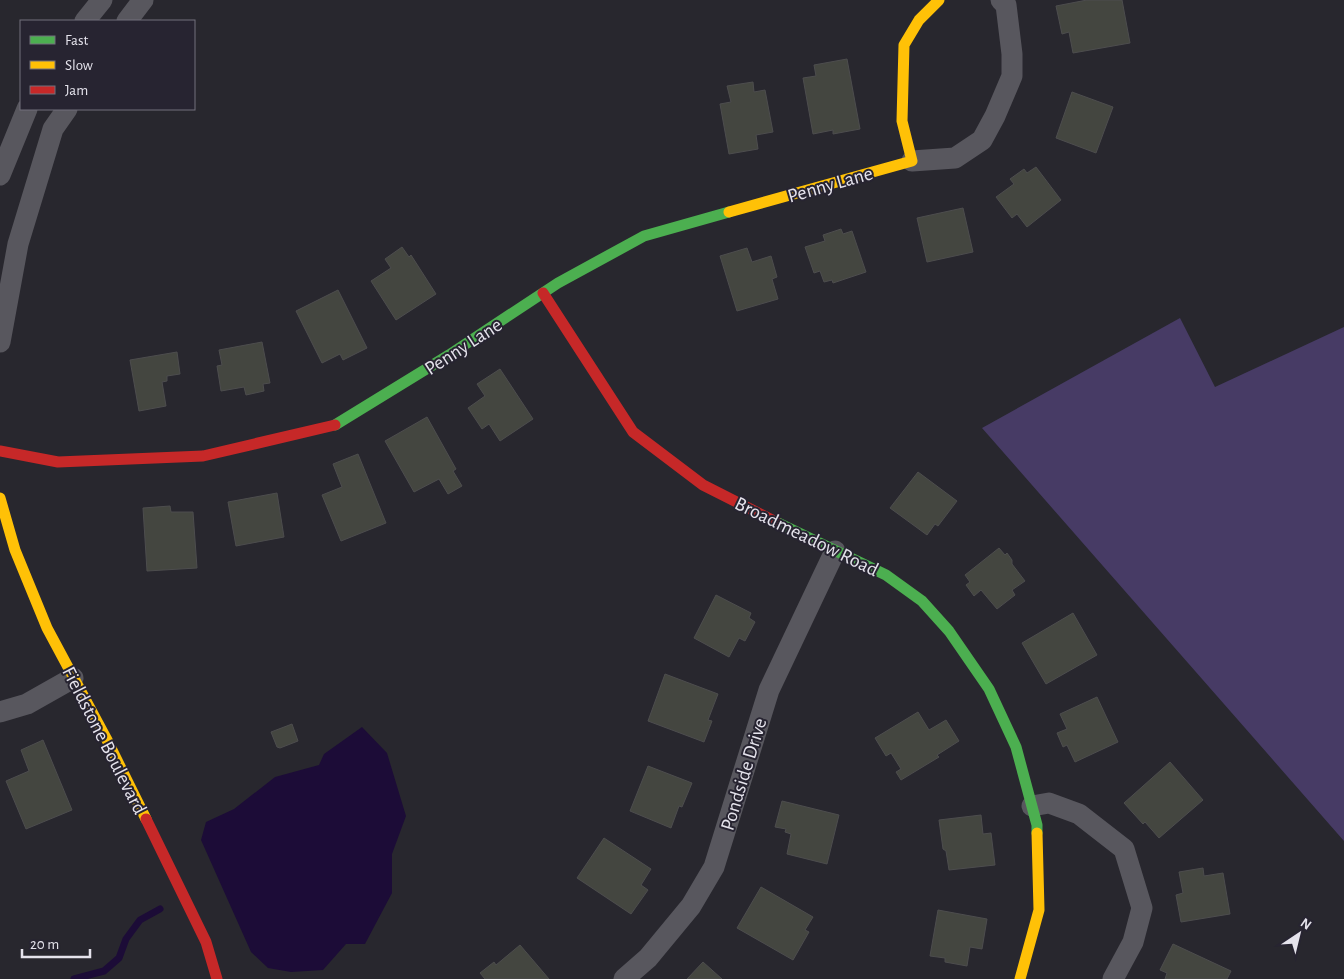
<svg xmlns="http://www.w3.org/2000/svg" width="1344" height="979" font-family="'Alegreya Sans',sans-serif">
	<rect width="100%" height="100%" fill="#28272e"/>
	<path fill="#473b65" d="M1180,318L1215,387L1344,327V841L982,428Z"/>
	<path fill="#1c0c37" d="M362,727L387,753L406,816L392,854V893L365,944H346L323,970L291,972L268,968L251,952L201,840L206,822L234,809L275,777L319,765L324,754Z"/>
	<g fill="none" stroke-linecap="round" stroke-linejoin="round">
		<path stroke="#1c0c37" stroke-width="7" d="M74,979L104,971L119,958L126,939L140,920L160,909"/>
	</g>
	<g fill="#444640" stroke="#4d4d4e">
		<path d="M1087,0H1122L1130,43L1073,53L1069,32L1062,34L1056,6Z"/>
		<path d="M847,59L860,129L833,134V130L813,134L803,78L816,76L814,65Z"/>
		<path d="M753,82L754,92L765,90L773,132L756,135L758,149L729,154L720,104L731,102L727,86Z"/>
		<path d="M1072,92L1113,107L1096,153L1056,138Z"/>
		<path d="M1036,167L1061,200L1027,227L1017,214L1012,218L996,197L1014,184L1010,179L1024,169L1027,173Z"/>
		<path d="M963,208L973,252L927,262L917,218Z"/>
		<path d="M841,229L843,234L852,231L866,272L833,283L832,280L824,282L820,271L814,273L805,247L825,241L823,235Z"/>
		<path d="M402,247L409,257L411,255L436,294L396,320L371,281L391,268L385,259Z"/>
		<path d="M747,248L752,262L771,256L777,277L772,279L778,299L737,311L720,256Z"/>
		<path d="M338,290L367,348L343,360L340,354L322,363L296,311Z"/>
		<path d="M262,342L270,383L263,384L264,391L246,395L244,387L221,391L217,366L222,365L219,350Z"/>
		<path d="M177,352L180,374L167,376V381L162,382L166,406L139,411L130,360Z"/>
		<path d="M500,369L533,419L500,441L489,424L482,429L468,408L485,396L477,384Z"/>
		<path d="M427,417L456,469L453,471L462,486L448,494L439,479L414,492L385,441Z"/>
		<path d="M358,454L386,523L341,541L322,495L342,487L333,464Z"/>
		<path d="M918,472L957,501L938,526L935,524L927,535L890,508Z"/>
		<path d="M277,493L284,537L236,546L228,502Z"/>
		<path d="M170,506L171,512H193L197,568L147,571L143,508Z"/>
		<path d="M999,548L1005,555L1007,553L1012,560V564L1025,581L1012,590L1015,595L997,609L981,590L974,596L966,585L970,582L965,575Z"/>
		<path d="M716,595L751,613L749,618L755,622L745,641L739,638L729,657L694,638Z"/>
		<path d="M1073,613L1097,655L1046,684L1022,643Z"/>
		<path d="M665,674L718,694L708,720L712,721L704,742L648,721Z"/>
		<path d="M1097,697L1118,742L1075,762L1067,745L1063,747L1057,733L1067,729L1060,714Z"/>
		<path d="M918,712L929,730L946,720L959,741L937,755L939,757L901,780L896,772L901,769L891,753L886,756L875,738Z"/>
		<path d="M292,724L298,741L280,748L277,747L271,732Z"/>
		<path d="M43,740L72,810L26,829L6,781L29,771L21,750Z"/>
		<path d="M1170,762L1203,800L1159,838L1145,822L1143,824L1124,803Z"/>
		<path d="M648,766L692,783L682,807L679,806L671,828L630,811Z"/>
		<path d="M782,801L839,815L827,864L787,854L791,834L785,832L786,829L775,827Z"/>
		<path d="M981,815L983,834L991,833L995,865L949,870L946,851L943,849L939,820Z"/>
		<path d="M604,838L651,869L641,885L648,890L631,914L577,878Z"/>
		<path d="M1203,868L1204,876L1223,873L1230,914L1181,922L1176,895L1183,893L1179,872Z"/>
		<path d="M761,887L813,917L805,930L809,932L793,960L737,928Z"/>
		<path d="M938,910L987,919L982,949L970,947L967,966L945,962V958L930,956Z"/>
		<path d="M1173,944L1231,971L1227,979H1165L1167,973L1160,970Z"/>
		<path d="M520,945L549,979H485L480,973L494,962L496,965Z"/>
		<path d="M703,962L722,979H687Z"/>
	</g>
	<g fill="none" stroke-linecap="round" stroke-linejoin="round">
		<g stroke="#58575e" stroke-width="21">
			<path d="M85,21L102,0"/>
			<path d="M127,21L143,0"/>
			<path d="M912,161L955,158L982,140L995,116L1012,76V54L1006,5L1001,0"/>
			<path d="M0,175L27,109"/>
			<path d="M0,342L18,244L53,129L67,109"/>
			<path d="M0,712L27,704L73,678"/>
			<path d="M1032,806L1049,803L1079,814L1124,849L1142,908L1133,942L1113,979"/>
			<path d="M624,979L648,958L691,906L714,867L769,690L835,551"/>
		</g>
		<g stroke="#4caf50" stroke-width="11">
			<path d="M335,425L449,355L558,283L644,236L729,212"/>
			<path d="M776,522L886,575L922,601L949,631L989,689L1016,747L1037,825V833"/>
		</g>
		<g stroke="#ffc107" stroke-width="11">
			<path d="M729,212L912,161L902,121L904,45L919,20L939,0"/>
			<path d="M0,498L15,550L47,628L106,738L146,819"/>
			<path d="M1020,979L1039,910L1037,833"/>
		</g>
		<g stroke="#c62828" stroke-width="11">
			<path d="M543,293L633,432L703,485L776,522"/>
			<path d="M0,451L58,462L203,456L335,425"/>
			<path d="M146,819L206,942L217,979"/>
		</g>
	</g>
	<g text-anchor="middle" stroke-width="4" stroke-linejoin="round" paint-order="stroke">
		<g font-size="20" fill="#e5e3ec" stroke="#272431">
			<text transform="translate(830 184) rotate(-16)" y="7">Penny Lane</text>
			<text transform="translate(463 346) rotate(-33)" y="7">Penny Lane</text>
			<text transform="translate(807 536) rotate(26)" y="7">Broadmeadow Road</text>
			<text transform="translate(105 740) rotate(63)" y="7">Fieldstone Boulevard</text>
			<text transform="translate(743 774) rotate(-73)" y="7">Pondside Drive</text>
		</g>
	</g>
	<rect x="20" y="20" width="175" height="90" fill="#272431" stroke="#73707c"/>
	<rect x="30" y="36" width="25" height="8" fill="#4caf50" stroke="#73707c"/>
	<text x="65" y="45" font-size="15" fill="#e5e3ec">Fast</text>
	<rect x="30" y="61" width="25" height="8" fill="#ffc107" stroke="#73707c"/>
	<text x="65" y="70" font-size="15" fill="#e5e3ec">Slow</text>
	<rect x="30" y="86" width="25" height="8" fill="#c62828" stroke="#73707c"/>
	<text x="65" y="95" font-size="15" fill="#e5e3ec">Jam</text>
	<g transform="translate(1299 934) rotate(35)" stroke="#272431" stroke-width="4" paint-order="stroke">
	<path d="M0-4L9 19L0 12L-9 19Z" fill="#e5e3ec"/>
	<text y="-8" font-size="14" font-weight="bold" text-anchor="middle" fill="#e5e3ec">N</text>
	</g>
	<path d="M22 949v8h68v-8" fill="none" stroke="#e5e3ec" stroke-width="2.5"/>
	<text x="30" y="949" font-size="15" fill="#e5e3ec" stroke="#272431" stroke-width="4" paint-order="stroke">20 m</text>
</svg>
